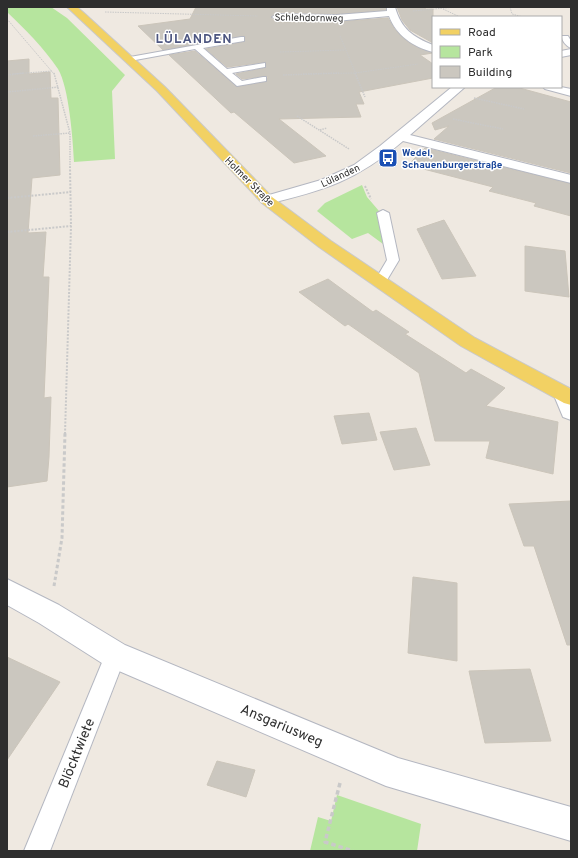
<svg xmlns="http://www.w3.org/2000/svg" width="578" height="858" font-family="Overpass,sans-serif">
	<rect width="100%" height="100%" fill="#efe9e1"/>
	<g fill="#b6e59e">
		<path d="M7,7H51L67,18L125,75L112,91L115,159L74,162C73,140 69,87 58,69C44,48 25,29 7,12Z"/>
		<path d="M362,185L367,197L379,211L383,244L368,233L352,239L317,211L325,203Z"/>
		<path d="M337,795L421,824L417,851H310L318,817L331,821Z"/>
	</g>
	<g fill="#cbc7bf" stroke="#cbc5ba">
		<path d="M196,7H386V10L336,14L277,12L271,18L277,22H336L388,18L395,30L405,40L418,48L433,53L420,55L433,64V78L359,92L364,104H356L361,117L279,119L326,156L294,163L234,112L231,113L169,55L195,51L237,87L266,82L268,77L266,76L242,79L236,74L265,68L266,62L227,67L206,49L244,42L245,36L163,50L138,26L190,19Z"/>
		<path d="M397,7H426L425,9H433V43L410,30L402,20Z"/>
		<path d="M29,59V74L50,72L51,98H58L60,175L32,178L28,233L46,232L43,277H49L44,398L51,397L49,457L47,481L7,487V61Z"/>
		<path d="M497,87H516L571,102V173L434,139L449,126L435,130L432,123Z"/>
		<path d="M425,148L571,184V216L534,206L536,203L489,191L493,187L408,165Z"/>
		<path d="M444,220L476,276L442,279L417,229Z"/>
		<path d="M525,246L565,251L569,297L525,291Z"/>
		<path d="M328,279L373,312L376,310L409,332L405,334L466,373L471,369L505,388L486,406L558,422L553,474L486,458L490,441H435L419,373L348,324L345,326L299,292Z"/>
		<path d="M369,413L377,440L342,444L334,416Z"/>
		<path d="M416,428L430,465L394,470L380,432Z"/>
		<path d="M571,501V645H567L534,546H524L509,504Z"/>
		<path d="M413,577L457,583V661L408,653Z"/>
		<path d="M7,657L60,682L7,760Z"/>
		<path d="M530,669L551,741L485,743L469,671Z"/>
		<path d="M217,761L255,770L246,797L207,785Z"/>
	</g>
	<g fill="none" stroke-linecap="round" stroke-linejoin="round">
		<defs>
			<g id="lane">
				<path d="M562,36H568L571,41V48C567,47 561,40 562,36Z"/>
				<path d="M241,37H244V41L203,48L227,69L265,63V67L232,73L242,81L263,77H266V81L237,86L195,49L130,61L126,59L130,57Z"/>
				<path d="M383,210L389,213L399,260L384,285L380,286L374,282L387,260L377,213Z"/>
				<path d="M115,645L122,648L126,655L50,851H24L108,648Z"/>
			</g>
			<g id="street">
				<path d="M387,7H395C401,29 413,37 433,45V52C413,47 396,35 389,16L336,21L277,20L272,17L277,14L336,15L387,11Z"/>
				<path d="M571,49V55L561,57V51Z"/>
				<path d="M452,87H465L410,135L571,175V183L403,141C356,181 325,190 267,204L262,203L260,200L262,197L321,180L354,165L380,146Z"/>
				<path d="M543,87H561L571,89V96L545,89Z"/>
				<path d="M563,386L571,389V420L563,417L553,393L556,388Z"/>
				<path d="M7,579L59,605L125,645L398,758L571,807V841L386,786L105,665L39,623L7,605Z"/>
			</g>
			<path id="primary" d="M67,7H77L84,13L165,87L272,197L331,241L475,338L571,389V405L564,403L461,346L319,247L262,203L157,91Z"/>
		</defs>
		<use href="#lane" stroke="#b4b7c1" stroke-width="2"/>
		<use href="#street" stroke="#b4b7c1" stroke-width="2"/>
		<use href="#primary" stroke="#c9c9c9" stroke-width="2"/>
		<g stroke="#c9c9c9" stroke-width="1" stroke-dasharray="1.5 1" stroke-linecap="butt">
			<path d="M510,7L512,14L523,17"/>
			<path d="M570,7L571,9"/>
			<path d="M443,9L460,17"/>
			<path d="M413,11L455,7"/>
			<path d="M105,12L258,16"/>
			<path d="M7,19L54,74"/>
			<path d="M340,36L356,74"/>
			<path d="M280,52L345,50"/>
			<path d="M13,74L52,71"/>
			<path d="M303,74L355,73L418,64"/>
		</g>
		<g stroke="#c9c9c9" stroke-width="1.5" stroke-dasharray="1.5 1" stroke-linecap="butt">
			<path d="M54,73L70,133V168"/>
			<path d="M355,73L365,97"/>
			<path d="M7,75L24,73"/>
			<path d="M283,75L339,73"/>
			<path d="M7,92L59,87"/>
			<path d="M474,98L524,109"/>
			<path d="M297,116L349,149"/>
			<path d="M453,119L503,129"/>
			<path d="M320,130L327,128"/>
			<path d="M33,136L70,133"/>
		</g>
		<g stroke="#c9c9c9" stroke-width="2" stroke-dasharray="2 1.5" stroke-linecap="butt">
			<path d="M365,186L371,199"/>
			<path d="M7,198L71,192"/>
			<path d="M7,232L71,226"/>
			<path d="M65,434L71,226L70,167"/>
		</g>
		<path stroke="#c9c9c9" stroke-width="3" stroke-dasharray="3.5 2.5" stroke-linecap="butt" d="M54,586L62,538L65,433"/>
		<path stroke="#c9c9c9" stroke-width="3.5" stroke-dasharray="4.5 3" stroke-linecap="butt" d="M340,783L325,842L353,851"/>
		<use href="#lane" fill="#fff" fill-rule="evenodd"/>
		<use href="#street" fill="#fff" fill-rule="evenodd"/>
		<use href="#primary" fill="#f2d163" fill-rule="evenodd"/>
	</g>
	<defs>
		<symbol id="bus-square" viewBox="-11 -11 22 22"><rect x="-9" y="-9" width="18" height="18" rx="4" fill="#1a4fb4" stroke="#fff"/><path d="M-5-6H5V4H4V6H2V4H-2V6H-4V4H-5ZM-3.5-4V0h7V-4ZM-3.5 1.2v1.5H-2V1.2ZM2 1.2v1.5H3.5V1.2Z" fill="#fff"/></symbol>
	</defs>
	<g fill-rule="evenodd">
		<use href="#bus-square" x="377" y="147" width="22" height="22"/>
	</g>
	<g text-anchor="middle" stroke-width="3" stroke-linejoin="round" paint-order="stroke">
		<g font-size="10" fill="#2e2e2e" stroke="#fff">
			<text transform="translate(309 17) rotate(1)" y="4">Schlehdornweg</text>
			<text transform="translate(340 175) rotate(-25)" y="4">Lülanden</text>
			<text transform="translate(250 181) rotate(45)" y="4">Holmer Straße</text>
		</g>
		<g font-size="10" font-weight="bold" fill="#164399" stroke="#fff" text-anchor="start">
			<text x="402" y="156">Wedel,<tspan x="402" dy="12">Schauenburgerstraße</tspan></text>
		</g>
		<g font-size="13" font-weight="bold" letter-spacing="1" fill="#4d5680" stroke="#fff">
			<text x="194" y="43">LÜLANDEN</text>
		</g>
		<g font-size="14" fill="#2e2e2e" stroke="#fff">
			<text transform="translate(282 725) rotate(23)" y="5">Ansgariusweg</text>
			<text transform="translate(76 753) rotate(-68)" y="5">Blöcktwiete</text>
		</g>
	</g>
	<rect width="578" height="858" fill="none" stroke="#2e2e2e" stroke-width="16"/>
	<rect x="432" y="16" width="130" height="72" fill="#ffffff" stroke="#ababab"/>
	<rect x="440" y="29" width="20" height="6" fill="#f2d163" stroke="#ababab"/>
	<text x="468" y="36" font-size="12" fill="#2e2e2e">Road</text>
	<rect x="440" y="46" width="20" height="12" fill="#b6e59e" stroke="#ababab"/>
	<text x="468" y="56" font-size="12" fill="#2e2e2e">Park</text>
	<rect x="440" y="66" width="20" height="12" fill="#cbc7bf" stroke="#ababab"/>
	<text x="468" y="76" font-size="12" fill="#2e2e2e">Building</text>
</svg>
